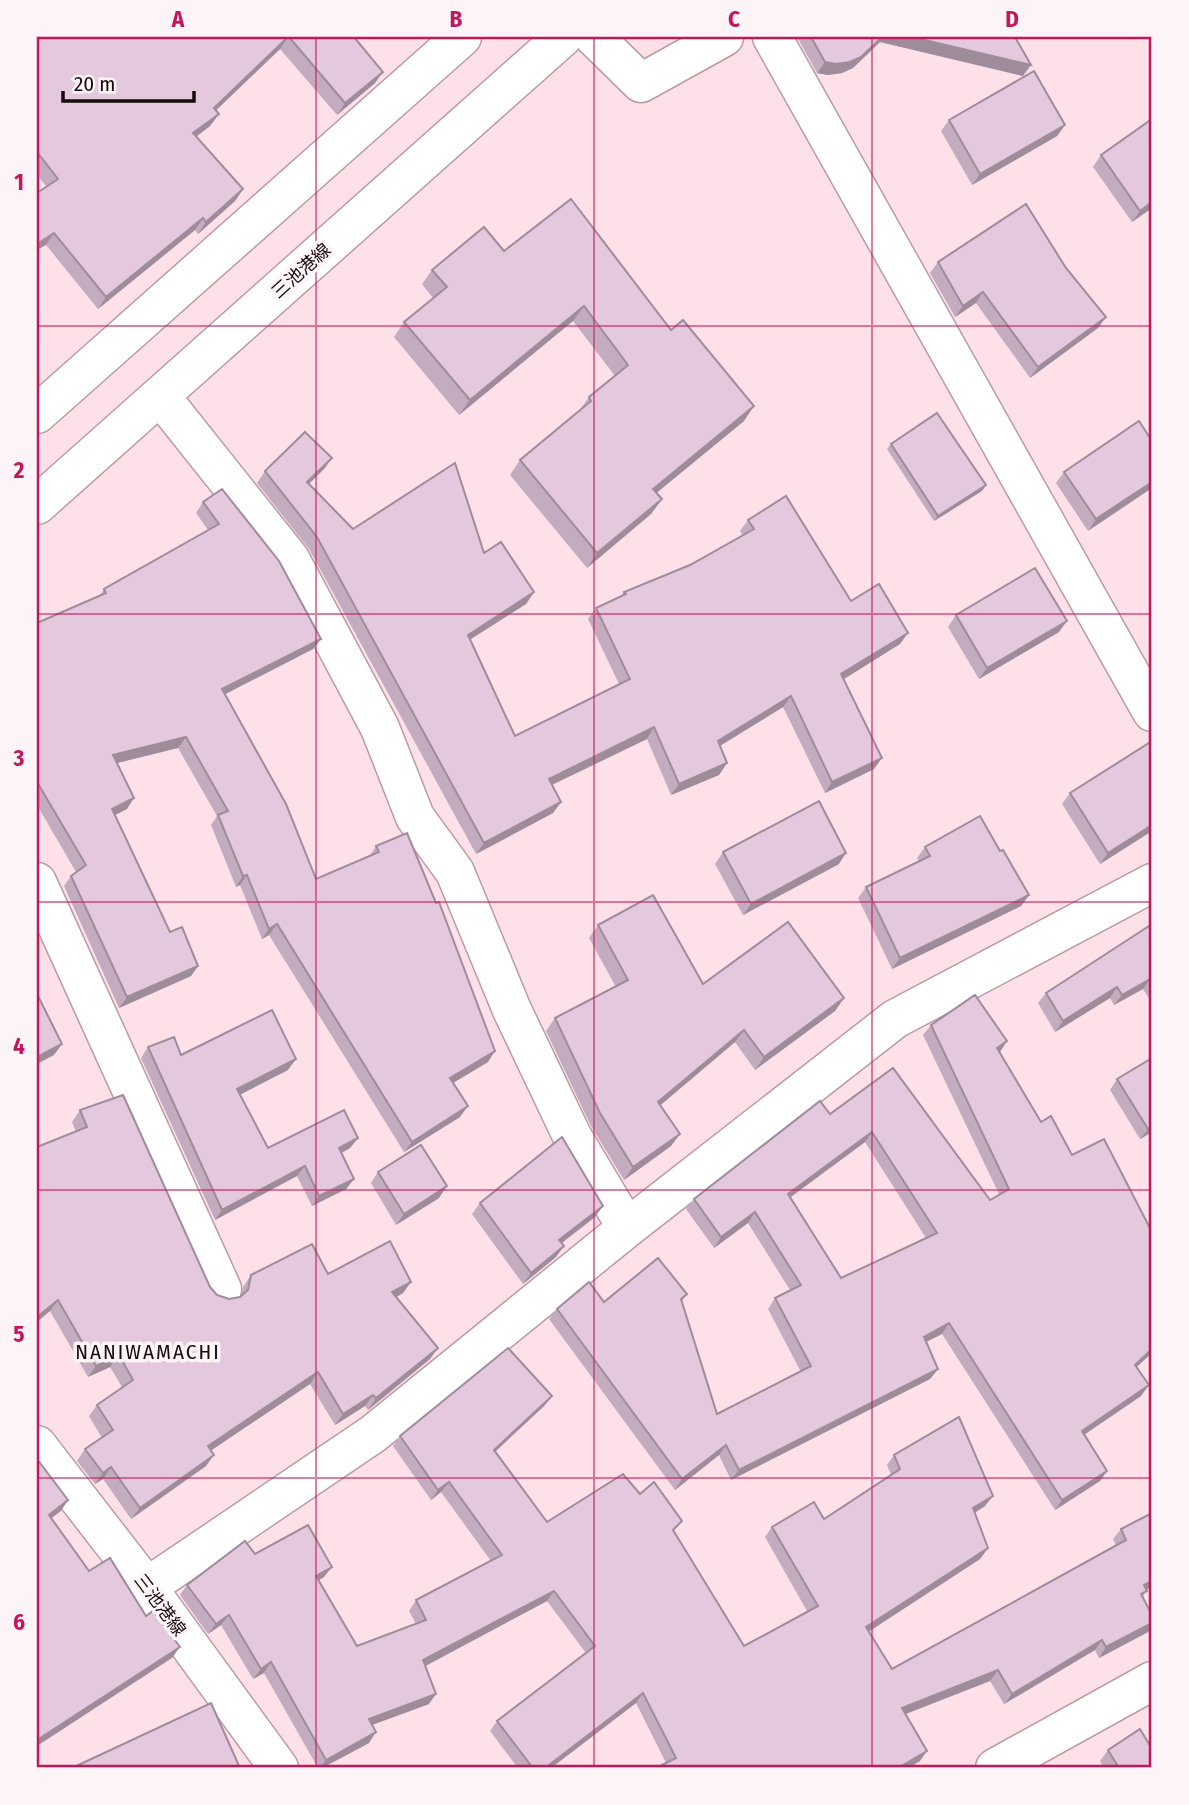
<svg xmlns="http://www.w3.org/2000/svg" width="1189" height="1805" font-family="'Fira Sans Condensed','Noto Sans JP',sans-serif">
	<rect width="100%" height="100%" fill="#fee1e8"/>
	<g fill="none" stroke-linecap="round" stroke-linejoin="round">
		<defs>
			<g id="minor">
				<path d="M594,37L641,83L724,37"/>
				<path d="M772,37L1152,712"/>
				<path d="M161,397L290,559L380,728L415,817L455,872L512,1010L572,1136L627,1228"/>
				<path d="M37,882L222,1289"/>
				<path d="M147,1587L373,1434L627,1228L895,1019L1152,883"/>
				<path d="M995,1768L1152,1681"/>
			</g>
			<g id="secondary">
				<path d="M37,414L462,37"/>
				<path d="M37,505L563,37"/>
				<path d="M37,1445L147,1587L279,1768"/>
			</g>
		</defs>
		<use href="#minor" stroke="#bb9aa3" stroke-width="41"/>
		<use href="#secondary" stroke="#bb9aa3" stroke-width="41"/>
		<use href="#minor" stroke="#fff" stroke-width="38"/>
		<use href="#secondary" stroke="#fff" stroke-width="38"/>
	</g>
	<g fill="#c3acbf" fill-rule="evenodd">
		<path d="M37,37H354L375,83L337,115L280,49L216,110L219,114L210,126L196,137L243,189L235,201L198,234L195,230L98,309L46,245V186L37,175Z"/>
		<path d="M797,37H1015L1023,76L880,42L853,68L842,73L828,75L817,73Z"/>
		<path d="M1152,119V208L1132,222L1093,167L1101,155Z"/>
		<path d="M949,120L1065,125L1057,136L972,185L941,131Z"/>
		<path d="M504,251L671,330L744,421L656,493L662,499L651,514L587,568L510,475L520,460L579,411L589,397L615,376L573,321L459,415L394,337L404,322L433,298L422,284L432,270Z"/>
		<path d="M938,262L1066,268L1106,317L1098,328L1030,378L976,303L955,317L930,273Z"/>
		<path d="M1152,441L1088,531L1056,483L1064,472Z"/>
		<path d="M891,444L986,485L982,491L934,521L887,449Z"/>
		<path d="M332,458L324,469L309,484L353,529L484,553L534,592L526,604L470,639L515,736L619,684L588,619L596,608L621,596L624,592L690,565L743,536L740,531L748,520L851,601L900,644L843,679L874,769L825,793L783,707L720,746L727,763L719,775L671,795L647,739L552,785L561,802L553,813L476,854L309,549L257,483L265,471Z"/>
		<path d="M203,502L321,639L313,649L225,694L316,879L369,857L376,846L488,1062L453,1083L460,1117L404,1152L269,935L262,939L240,885L236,887L211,825L217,816L178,748L117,763L127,809L115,815L170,932L198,966L191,976L119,1008L64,886L71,876L76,872L37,805V623L100,596L104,589L208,530L196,513Z"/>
		<path d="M956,615L1059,632L979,679L948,627Z"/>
		<path d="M1152,741V831L1100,864L1062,804L1070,793Z"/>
		<path d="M925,847L1000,851L1029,895L1021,906L892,969L858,898L866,887L919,861L917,858Z"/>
		<path d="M723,852L839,864L743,915L715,864Z"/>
		<path d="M1152,924V1003L1143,989L1114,1005L1110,998L1055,1032L1038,1003L1046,993Z"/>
		<path d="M598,925L703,984L844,998L835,1011L755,1070L735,1042L660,1105L671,1146L624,1180L591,1126L546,1031L555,1018L616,987L589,938Z"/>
		<path d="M931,1025L1000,1052L1137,1367L1141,1396L1085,1434L1107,1471L1100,1481L1055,1510L942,1334L926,1342L938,1369L930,1379L731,1480L719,1455L675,1490L549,1319L557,1309L604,1302L687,1294L682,1301L717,1414L801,1372L768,1309L775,1298L790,1290L748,1223L714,1248L686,1209L694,1199L830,1114L893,1068L990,1200L999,1194L923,1035ZM865,1142L926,1238L841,1278L791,1197Z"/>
		<path d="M148,1047L181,1055L288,1070L240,1094L268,1148L358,1138L350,1148L342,1153L354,1179L346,1189L312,1206L297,1176L215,1220L141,1058Z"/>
		<path d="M1117,1079L1152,1132L1140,1139L1110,1090Z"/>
		<path d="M80,1110L217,1295L229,1299L240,1297L241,1296L243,1287L251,1275L328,1274L403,1293L397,1297L430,1359L368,1410L365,1406L335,1425L310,1384L211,1450L206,1466L131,1519L103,1479L95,1484L77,1461L85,1449L102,1438L89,1416L97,1405L122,1387L110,1367L88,1377L50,1311L76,1132L72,1122Z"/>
		<path d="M378,1172L439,1198L396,1225L371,1183Z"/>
		<path d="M480,1203L595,1217L562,1243L556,1257L523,1284L472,1214Z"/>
		<path d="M552,1396L544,1406L495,1452L547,1522L675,1532L744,1646L807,1611L765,1537L772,1527L824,1519L891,1475L887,1465L894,1455L985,1506L975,1513L988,1548L980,1559L869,1631L892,1669L1116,1545L1113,1539L1121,1529L1152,1513L1146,1590L1143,1597L1152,1615V1626L1148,1632L1099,1658L1095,1650L1004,1704L990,1681L906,1714L920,1761L908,1768H656L666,1763L636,1703L551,1768H518L490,1731L497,1721L586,1653L547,1601L425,1666L429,1704L372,1725L369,1743L322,1768H318L264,1673L253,1679L221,1625L208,1634L180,1595L187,1585L255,1554L324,1577L319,1580L357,1646L416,1624L409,1611L416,1600L491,1561L441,1492L431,1500L393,1446L400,1436Z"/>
		<path d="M1108,1750L1152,1768H1104L1100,1761Z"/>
	</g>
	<g fill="#9f8c9b">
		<path d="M288,37L280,49L206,120L214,108Z"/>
		<path d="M882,37H912L1031,65L1023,76L880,42L853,68L842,73L828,75L817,73L825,62Z"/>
		<path d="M383,72L375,83L337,115L345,103Z"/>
		<path d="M219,114L210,126L185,145L193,133Z"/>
		<path d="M1065,125L1057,136L972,185L980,174Z"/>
		<path d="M243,189L235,201L198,234L206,222Z"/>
		<path d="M1152,202V208L1132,222L1140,211Z"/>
		<path d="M203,218L195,230L98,309L106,297Z"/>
		<path d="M54,233L46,245L37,250V244Z"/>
		<path d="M983,292L976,303L955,317L963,306Z"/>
		<path d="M584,306L573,321L459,415L470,400Z"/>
		<path d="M1106,317L1098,328L1030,378L1038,367Z"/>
		<path d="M754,406L744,421L643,504L653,489Z"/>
		<path d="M332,458L324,469L299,493L307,482Z"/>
		<path d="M1152,482V488L1088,531L1096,519Z"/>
		<path d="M986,485L982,491L934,521L938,516Z"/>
		<path d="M662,499L651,514L587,568L597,553Z"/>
		<path d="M534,592L526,604L460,646L468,635Z"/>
		<path d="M1067,621L1059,632L979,679L987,668Z"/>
		<path d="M908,633L900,644L833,686L841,674Z"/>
		<path d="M321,639L313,649L214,700L222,689Z"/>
		<path d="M791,696L783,707L710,752L718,741Z"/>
		<path d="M654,727L647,739L541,790L549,779Z"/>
		<path d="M186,737L178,748L105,766L113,755Z"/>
		<path d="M882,758L874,769L825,793L832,782Z"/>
		<path d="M727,763L719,775L671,795L679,784Z"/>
		<path d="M134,798L127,809L105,820L112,809Z"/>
		<path d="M561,802L553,813L476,854L484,843Z"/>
		<path d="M1152,825V831L1100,864L1108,853Z"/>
		<path d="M846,853L839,864L743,915L751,904Z"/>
		<path d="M247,875L240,885L236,887L243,876Z"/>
		<path d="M1029,895L1021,906L892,969L900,958Z"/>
		<path d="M277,924L269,935L262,939L269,929Z"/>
		<path d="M198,966L191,976L119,1008L127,997Z"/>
		<path d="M1150,979L1143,989L1114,1005L1122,995Z"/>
		<path d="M1117,987L1110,998L1055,1032L1063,1021Z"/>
		<path d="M844,998L835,1011L755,1070L764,1057Z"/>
		<path d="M744,1030L735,1042L649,1115L658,1102Z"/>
		<path d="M1007,1041L1000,1052L997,1048Z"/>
		<path d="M62,1044L54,1055L37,1064V1057Z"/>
		<path d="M495,1051L488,1062L443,1089L450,1078Z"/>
		<path d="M296,1059L288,1070L230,1100L237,1089Z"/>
		<path d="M468,1106L460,1117L404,1152L412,1142Z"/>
		<path d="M1152,1126V1132L1140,1139L1148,1129Z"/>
		<path d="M872,1132L865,1142L781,1204L788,1194Z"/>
		<path d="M680,1134L671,1146L624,1180L633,1167Z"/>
		<path d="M358,1138L350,1148L331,1158L339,1148Z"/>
		<path d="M305,1166L297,1176L215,1220L222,1210Z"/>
		<path d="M354,1179L346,1189L312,1206L319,1196Z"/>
		<path d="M447,1186L439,1198L396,1225L404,1214Z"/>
		<path d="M603,1206L595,1217L551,1251L559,1240Z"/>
		<path d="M755,1212L748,1223L714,1248L721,1237Z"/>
		<path d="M564,1246L556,1257L523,1284L531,1273Z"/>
		<path d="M411,1282L403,1293L384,1303L392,1292Z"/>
		<path d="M58,1300L50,1311L37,1322V1317Z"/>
		<path d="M949,1323L942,1334L916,1347L924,1337Z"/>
		<path d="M438,1348L430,1359L368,1410L376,1398Z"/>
		<path d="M1152,1349V1353L1128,1375L1135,1365Z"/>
		<path d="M119,1355L110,1367L88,1377L96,1366Z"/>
		<path d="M938,1369L930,1379L731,1480L739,1470Z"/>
		<path d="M318,1372L310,1384L200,1458L208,1446Z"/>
		<path d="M1149,1385L1141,1396L1075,1441L1082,1431Z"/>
		<path d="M373,1395L365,1406L335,1425L343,1414Z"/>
		<path d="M552,1396L544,1406L486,1460L494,1450Z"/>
		<path d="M726,1445L719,1455L675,1490L682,1479Z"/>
		<path d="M214,1455L206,1466L131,1519L140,1508Z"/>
		<path d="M111,1467L103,1479L95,1484L103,1473Z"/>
		<path d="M1107,1471L1100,1481L1055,1510L1062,1500Z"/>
		<path d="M449,1482L441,1492L431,1500L438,1490Z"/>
		<path d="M993,1496L985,1506L966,1518L973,1508Z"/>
		<path d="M68,1500L61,1511L41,1526L49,1515Z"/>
		<path d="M988,1548L980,1559L859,1638L866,1627Z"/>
		<path d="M332,1567L324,1577L309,1586L316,1576Z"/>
		<path d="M1152,1581V1587L1136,1595L1144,1585Z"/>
		<path d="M554,1591L547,1601L416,1671L423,1660Z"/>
		<path d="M229,1615L221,1625L208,1634L216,1624Z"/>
		<path d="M1152,1623V1626L1148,1632L1099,1658L1106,1647Z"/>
		<path d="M1102,1640L1095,1650L1004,1704L1012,1694Z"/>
		<path d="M180,1647L172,1658L37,1746V1740Z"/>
		<path d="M271,1662L264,1673L253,1679L261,1669Z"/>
		<path d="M998,1670L990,1681L895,1718L902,1708Z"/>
		<path d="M643,1693L636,1703L551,1768H545Z"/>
		<path d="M436,1694L429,1704L361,1729L369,1719Z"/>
		<path d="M376,1732L369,1743L322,1768H320L326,1760Z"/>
		<path d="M927,1751L920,1761L908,1768H898Z"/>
	</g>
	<g fill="#e3c8de" stroke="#9f8c9b" stroke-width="2" fill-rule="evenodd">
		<path d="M37,37H288L214,108L219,114L193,133L243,189L206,222L203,218L106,297L54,233L37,244V193L58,179L37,152Z"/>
		<path d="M289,37H354L383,72L345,103Z"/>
		<path d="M811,37H882L861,57L850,62L836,64L825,62Z"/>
		<path d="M912,37H1015L1031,65Z"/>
		<path d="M1034,71L1065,125L980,174L949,120Z"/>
		<path d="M1152,119V202L1140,211L1101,155Z"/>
		<path d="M571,199L671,330L683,320L754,406L653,489L662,499L597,553L520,460L591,401L589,397L628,365L584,306L470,400L404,322L447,287L432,270L484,227L504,251Z"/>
		<path d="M1026,204L1066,268L1106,317L1038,367L983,292L963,306L938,262Z"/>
		<path d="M937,413L986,485L938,516L891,444Z"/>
		<path d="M1139,421L1152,441V482L1096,519L1064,472Z"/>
		<path d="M305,432L332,458L307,482L353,529L455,463L484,553L501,542L534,592L468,635L515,736L630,679L596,608L626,594L624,592L690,565L754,529L748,520L786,496L851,601L879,584L908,633L841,674L882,758L832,782L791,696L718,741L727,763L679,784L654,727L549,779L561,802L484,843L317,537L265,471Z"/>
		<path d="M222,489L279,561L321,639L222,689L286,804L316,879L379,852L376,846L407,833L436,903L439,902L495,1051L450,1078L468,1106L412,1142L277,924L269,929L247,875L243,876L218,815L228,811L186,737L113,755L134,798L112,809L170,932L182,927L198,966L127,997L71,876L86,865L37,782V623L106,593L104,589L219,524L203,502Z"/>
		<path d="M1035,568L1067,621L987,668L956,615Z"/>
		<path d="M1152,741V825L1108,853L1070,793Z"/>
		<path d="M819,801L846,853L751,904L723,852Z"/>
		<path d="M980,816L1000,851L1003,850L1029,895L900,958L866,887L930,856L925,847Z"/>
		<path d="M653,895L703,984L788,922L844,998L764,1057L744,1030L658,1102L680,1134L633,1167L600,1113L555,1018L628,980L598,925Z"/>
		<path d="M1152,924V982L1150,979L1122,995L1117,987L1063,1021L1046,993Z"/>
		<path d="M37,994L62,1044L37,1057Z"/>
		<path d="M975,995L1007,1041L997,1048L1041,1122L1051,1116L1072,1155L1104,1139L1152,1232V1349L1135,1365L1149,1385L1082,1431L1107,1471L1062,1500L949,1323L924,1337L938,1369L739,1470L726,1445L682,1479L557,1309L589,1282L604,1302L658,1258L687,1294L681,1299L717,1414L811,1366L775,1298L801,1285L755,1212L721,1237L694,1199L820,1101L830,1114L893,1068L990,1200L1009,1189L931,1025ZM872,1132L937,1233L841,1278L788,1194Z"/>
		<path d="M272,1010L296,1059L237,1089L268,1148L344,1110L358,1138L339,1148L354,1179L319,1196L305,1166L222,1210L148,1047L174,1037L181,1055Z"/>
		<path d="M1152,1058V1126L1148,1129L1117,1079Z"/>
		<path d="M123,1095L210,1287L217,1295L229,1299L240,1297L248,1290L251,1275L312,1244L328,1274L390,1241L411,1282L392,1292L438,1348L376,1398L373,1395L343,1414L318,1372L208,1446L214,1455L140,1508L111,1467L103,1473L85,1449L113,1430L97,1405L133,1380L119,1355L96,1366L58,1300L37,1317V1147L87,1127L80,1110Z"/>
		<path d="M562,1137L603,1206L559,1240L564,1246L531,1273L480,1203Z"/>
		<path d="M421,1145L447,1186L404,1214L378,1172Z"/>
		<path d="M508,1348L552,1396L494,1450L547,1522L623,1474L640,1494L654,1482L682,1521L673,1530L744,1646L818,1606L772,1527L814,1502L824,1519L900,1469L894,1455L959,1417L993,1496L973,1508L988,1548L866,1627L892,1669L1126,1540L1121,1529L1152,1513V1581L1144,1585L1147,1591L1141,1594L1152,1615V1623L1106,1647L1102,1640L1012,1694L998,1670L902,1708L927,1751L898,1768H656L676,1758L643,1693L545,1768H533L497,1721L595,1646L554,1591L423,1660L436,1694L369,1719L376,1732L326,1760L271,1662L261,1669L229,1615L216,1624L187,1585L245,1541L255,1554L308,1525L332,1567L316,1576L357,1646L426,1620L416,1600L502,1555L449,1482L438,1490L400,1436Z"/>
		<path d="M37,1459L68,1500L49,1515L89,1571L110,1558L146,1616L153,1611L180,1647L37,1740Z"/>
		<path d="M211,1703L240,1768H72Z"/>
		<path d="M1140,1729L1152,1749V1768H1119L1108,1750Z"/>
	</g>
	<path fill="none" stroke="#c2185b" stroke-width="2" stroke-opacity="0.55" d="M316,37V1768M594,37V1768M872,37V1768M37,326H1152M37,614H1152M37,902H1152M37,1190H1152M37,1478H1152"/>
	<g text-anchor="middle" stroke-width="7" stroke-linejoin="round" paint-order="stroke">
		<g font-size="18" fill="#170b0f" stroke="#fcf4f6">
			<text transform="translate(301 271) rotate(-42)" y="6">三池港線</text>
			<text transform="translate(160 1605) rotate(53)" y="6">三池港線</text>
		</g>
		<g font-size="21" letter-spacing="2" fill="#170b0f" stroke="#fcf4f6">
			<text x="148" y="1359">NANIWAMACHI</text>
		</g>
	</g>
	<rect width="1189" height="1805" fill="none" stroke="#fcf4f6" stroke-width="77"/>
	<path d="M63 91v10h131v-10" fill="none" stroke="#170b0f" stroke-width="3.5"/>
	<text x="74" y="91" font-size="21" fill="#170b0f" stroke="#fcf4f6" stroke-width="5" paint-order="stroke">20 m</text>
	<rect x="38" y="38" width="1112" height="1728" fill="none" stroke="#c2185b" stroke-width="2.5"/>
	<g font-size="23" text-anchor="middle" font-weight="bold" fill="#c2185b">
		<text x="178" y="27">A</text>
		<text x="456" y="27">B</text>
		<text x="734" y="27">C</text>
		<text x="1012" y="27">D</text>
		<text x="19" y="190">1</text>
		<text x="19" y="478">2</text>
		<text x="19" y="766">3</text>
		<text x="19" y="1054">4</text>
		<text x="19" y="1342">5</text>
		<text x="19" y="1630">6</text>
	</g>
</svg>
